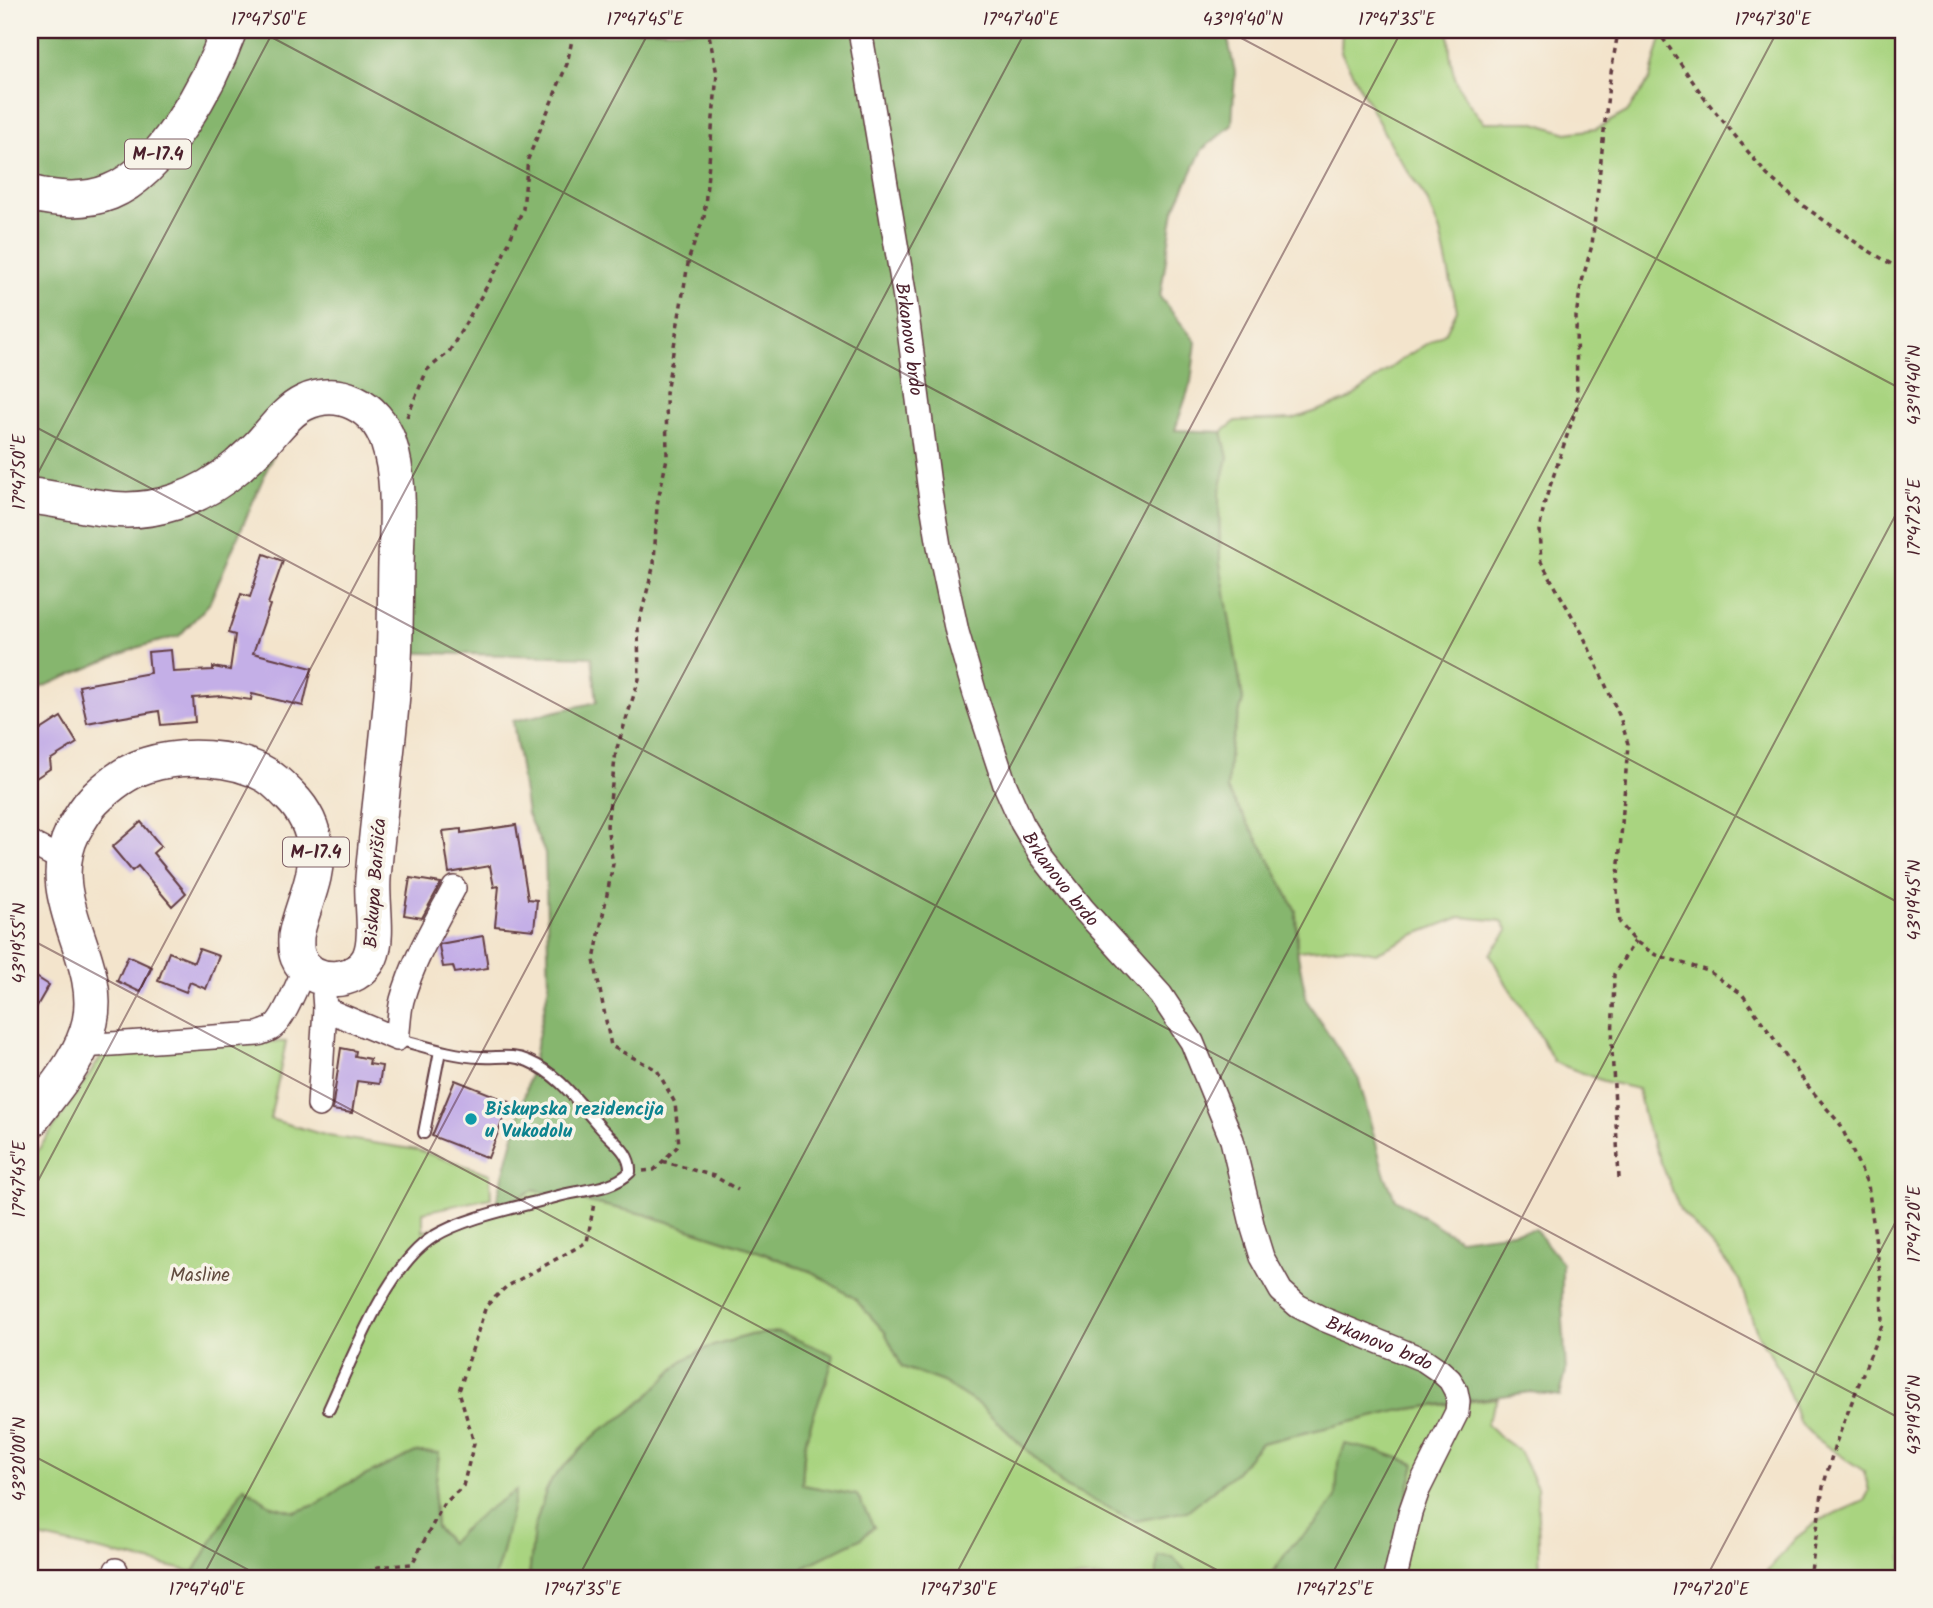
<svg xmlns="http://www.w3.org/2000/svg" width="1933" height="1608" font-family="Kalam,sans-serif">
	<rect width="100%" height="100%" fill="#f7f3e8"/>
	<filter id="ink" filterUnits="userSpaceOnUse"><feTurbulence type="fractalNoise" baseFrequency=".0143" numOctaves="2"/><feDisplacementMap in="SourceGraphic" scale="14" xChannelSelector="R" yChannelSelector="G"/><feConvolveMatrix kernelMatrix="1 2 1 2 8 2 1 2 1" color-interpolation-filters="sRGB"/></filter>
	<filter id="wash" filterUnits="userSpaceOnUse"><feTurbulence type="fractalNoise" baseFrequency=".00686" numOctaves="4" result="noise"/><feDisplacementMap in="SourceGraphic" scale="28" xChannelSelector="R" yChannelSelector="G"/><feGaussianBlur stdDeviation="1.57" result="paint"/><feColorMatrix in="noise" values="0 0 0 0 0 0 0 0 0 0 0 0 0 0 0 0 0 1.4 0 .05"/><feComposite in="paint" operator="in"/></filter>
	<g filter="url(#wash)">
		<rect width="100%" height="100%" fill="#f3e4cc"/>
		<g fill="#a9d480" stroke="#7a7a56" stroke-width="2">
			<path d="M1342,30H1449C1449,72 1456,90 1484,122H1532L1567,133L1596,129L1627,112L1650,79L1663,30H1903V1578H1761L1796,1538L1818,1521L1864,1501L1869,1491L1864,1471L1816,1439L1799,1422L1795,1409L1779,1369L1757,1333L1739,1280L1718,1252L1680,1210L1645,1122L1638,1089L1603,1081L1554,1062L1536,1029L1502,977L1490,954L1508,931L1502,921L1461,917L1416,934L1376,953L1347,947L1297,951L1296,911L1263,848L1227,790L1230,747L1243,700L1220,564L1219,494L1228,458L1222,432L1236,421L1293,419L1348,400L1405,357L1446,332L1457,310L1440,232L1427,200L1393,149L1341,52Z"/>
			<path d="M185,1038L286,1042L270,1119L328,1136L418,1150L490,1174L491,1198L423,1212V1231L494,1210L533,1190L644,1214L760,1252L812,1272L854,1298L885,1332L902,1367L943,1382L982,1407L1065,1487L1235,1473L1261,1443L1402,1410L1498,1398L1486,1424L1498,1436L1519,1451L1537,1487L1540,1578H793L807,1565L860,1539L874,1527L819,1488L802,1485L805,1443L817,1404L828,1378L779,1332L750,1335L707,1348L682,1361L648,1396L627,1414L601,1430L589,1441L552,1479L546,1491L534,1529L529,1578H494L500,1560L515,1491L461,1531L451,1544L436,1527L434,1499L439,1453L416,1452L345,1485L318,1504L295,1512L272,1506L244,1487L194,1572L30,1535V1162L108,1047Z"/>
		</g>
		<g fill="#86b66e" stroke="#686a4c" stroke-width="2">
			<path d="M30,30H1226L1235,72L1232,125L1202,150L1174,210L1160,297L1196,342L1191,382L1175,430L1222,432L1228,458L1219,494L1220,563L1243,700L1230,747L1227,790L1263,848L1296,911L1297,951L1307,1001L1359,1080L1384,1173L1395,1199L1459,1239L1535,1229L1562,1263V1303L1566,1371L1560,1396L1530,1392L1402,1410L1261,1443L1235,1473L1187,1511L1136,1521L1065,1487L982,1407L943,1382L902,1367L885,1332L854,1298L812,1272L760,1252L644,1214L533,1190L494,1210L531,1071L549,985L545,853L527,814L513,721L597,702L592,657L384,652L383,483L377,444L348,406L285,427L209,604L179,636L139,647L40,688L30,682Z"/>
			<path d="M779,1332L834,1355C827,1384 813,1411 806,1440C803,1454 803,1471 802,1485L857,1495L874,1527L860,1539L807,1565L793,1578H529L534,1529L546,1491L552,1479L589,1441L601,1430L627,1414L648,1396L682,1361L707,1348L750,1335Z"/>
			<path d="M1345,1444L1382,1452L1415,1464L1386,1578H1269L1291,1546L1316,1524L1336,1498L1338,1463Z"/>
			<path d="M416,1452L439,1453L434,1499L436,1527L450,1543C469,1523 491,1505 516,1491L500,1560L494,1578H203L194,1572L244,1487L272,1506L295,1512L318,1504L345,1485Z"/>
			<path d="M1158,1556L1173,1557L1191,1578H1156Z"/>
		</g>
		<g id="blocks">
			<g fill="#c4afe7">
				<path d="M264,554L283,561L268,604L270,605L253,653L312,668L303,706L252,694L251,700L222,696L193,698L195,722L161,725L159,711L118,718V717L87,723L79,686L150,673L148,652L171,650L173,672L213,670V667L230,670L235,635L228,633L241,594L250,597Z"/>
				<path d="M61,717L77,743L50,760L51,768L30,782V737Z"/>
				<path d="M141,822L161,846L153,853L186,893L172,906L138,866L132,871L112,847Z"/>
				<path d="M516,825L528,899L537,900L534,930L495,926L499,886L494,887L490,866L449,873L443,831L461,829V833Z"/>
				<path d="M410,878L441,883L422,918L404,915Z"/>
				<path d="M483,936L488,968L455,973L453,966L443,967L439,946L440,944Z"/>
				<path d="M199,949L219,956L206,989L190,982L186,992L158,981L169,952L194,962Z"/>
				<path d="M128,956L152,967L140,992L117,981Z"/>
				<path d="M30,973L49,985L30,1018Z"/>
				<path d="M341,1048L356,1051L355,1056L370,1059L369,1064L382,1066L379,1084L357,1081L352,1113L332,1110Z"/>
				<path d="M455,1080L510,1102L488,1158L432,1136Z"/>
			</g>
		</g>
	</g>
	<g filter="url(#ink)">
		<use href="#blocks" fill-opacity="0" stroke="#633d43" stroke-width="2"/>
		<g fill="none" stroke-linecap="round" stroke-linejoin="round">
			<defs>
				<g id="service">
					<path d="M424,1133L440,1051"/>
					<path d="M329,1409C352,1359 387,1266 433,1237C465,1217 519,1207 555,1197C580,1189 611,1191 630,1172C631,1153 614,1142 602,1129C579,1104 561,1075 528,1061C512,1054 498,1058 481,1057C452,1056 424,1046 397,1039"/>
				</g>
				<g id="minor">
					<path id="s1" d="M860,30L904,292L930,492L940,552L957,632L975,694L1005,785L1022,823L1041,855L1083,909L1161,995L1192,1042L1232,1140L1253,1228L1262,1257L1281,1291L1298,1306L1323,1319L1424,1360L1440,1371L1450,1380L1456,1391L1458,1401L1457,1412L1418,1490L1410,1513L1395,1578"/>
					<path d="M30,843L63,860"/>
					<path d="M325,1009L397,1039C399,1026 399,1012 402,1000C413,960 435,924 454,888"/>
					<path d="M82,1046L258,1034C263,1032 269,1031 273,1027C285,1018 298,982 305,968"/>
					<path d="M319,1105L325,1009L324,995"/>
					<path d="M113,1578L116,1570"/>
				</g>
				<g id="primary">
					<path d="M30,193C55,200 85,202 110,192C163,171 210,82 229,30"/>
					<path d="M30,496C55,498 78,505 103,508C153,516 201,498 239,465C246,458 255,451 262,443C274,430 287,411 304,403C339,386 376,406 388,441C401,479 397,523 396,562C395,606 396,650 392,694C387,756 378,817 373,878C371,901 379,936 370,957C357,985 310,987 298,957C295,950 296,943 296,936C301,908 319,877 315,848C313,828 304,810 290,796C283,789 275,780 266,775C234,756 183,754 147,765C128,771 108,786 94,800C85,809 79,820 73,831C39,899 104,956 90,1022C82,1059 52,1091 30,1121"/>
				</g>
			</defs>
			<use href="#service" stroke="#633d43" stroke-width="14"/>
			<use href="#minor" stroke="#633d43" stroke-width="26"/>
			<use href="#primary" stroke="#633d43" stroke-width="38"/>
			<g stroke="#633d43" stroke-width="3.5" stroke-dasharray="5 5" stroke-linecap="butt">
				<path d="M1620,30L1618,32L1609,84L1592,245L1581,285L1576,316L1577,406L1545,501L1539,530L1541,562L1582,633L1620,717L1628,744L1617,890L1620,923L1635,941L1654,954L1708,971L1742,994L1807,1085L1840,1124L1868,1185L1881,1280L1882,1325L1835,1445L1823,1487L1810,1578"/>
				<path d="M1657,30L1705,99L1767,175L1802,205L1864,248L1903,271"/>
				<path d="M407,417L427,370L449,352L498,267L523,209L528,159L567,64L574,30"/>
				<path d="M1899,455L1903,452"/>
				<path d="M662,1161L714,1176L738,1190"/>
				<path d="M643,1171L654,1170L679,1145L675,1103L657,1070L611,1046L594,960L613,864L607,826L616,751L639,679L638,627L654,564L657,505L667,458L666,393L689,258L704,217L717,74L708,30"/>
				<path d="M1619,1178L1612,1050L1614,974L1635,941"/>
				<path d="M359,1578L378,1567L412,1564L443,1505L463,1486L474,1443L459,1391L486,1306L506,1287L587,1242L594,1203"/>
			</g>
			<use href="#service" stroke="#fff" stroke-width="10"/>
			<use href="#minor" stroke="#fff" stroke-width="23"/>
			<use href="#primary" stroke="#fff" stroke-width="35"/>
		</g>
	</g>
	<path fill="none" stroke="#4a1f2b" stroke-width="2" stroke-opacity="0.45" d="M258,30L1903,905M1226,30L1903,390M30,424L1903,1420M30,488L274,30M30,939L1232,1578M30,1196L650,30M30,1454L264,1578M202,1578L1026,30M578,1578L1402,30M954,1578L1778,30M1330,1578L1903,501M1706,1578L1903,1208"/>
	<circle fill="#0f9aa8" stroke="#f7f3e8" stroke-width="2.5" cx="471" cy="1119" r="7"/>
	<g text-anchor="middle" stroke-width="7" stroke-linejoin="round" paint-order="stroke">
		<g fill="#f7f3e8" stroke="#7e5f64" stroke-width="2">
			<rect x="125" y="139.5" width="66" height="29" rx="5"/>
			<rect x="283" y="837.5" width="66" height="29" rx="5"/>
		</g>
		<g font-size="18" font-weight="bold" fill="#4a1f2b">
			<text x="158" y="160">M-17.4</text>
			<text x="316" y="858">M-17.4</text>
		</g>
		<g font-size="19" fill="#4a1f2b" stroke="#f7f3e8">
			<text dy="7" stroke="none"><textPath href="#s1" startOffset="313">Brkanovo brdo</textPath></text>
			<text dy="7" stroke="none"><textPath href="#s1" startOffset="880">Brkanovo brdo</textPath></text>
			<text transform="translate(374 883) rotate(-86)" y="7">Biskupa Barišića</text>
			<text dy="7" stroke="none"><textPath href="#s1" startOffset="1468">Brkanovo brdo</textPath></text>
		</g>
		<g font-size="19" font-weight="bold" fill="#0d838f" stroke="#f7f3e8" text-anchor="start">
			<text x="485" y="1115">Biskupska rezidencija<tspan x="485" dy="22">u Vukodolu</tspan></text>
		</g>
		<g font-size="19" fill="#624c40" stroke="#f7f3e8">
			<text x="200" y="1281">Masline</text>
		</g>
	</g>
	<rect width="1933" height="1608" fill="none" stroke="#f7f3e8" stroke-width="77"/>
	<rect x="38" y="38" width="1857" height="1532" fill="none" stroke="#4a1f2b" stroke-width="2.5"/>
	<g font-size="18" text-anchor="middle" fill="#4a1f2b">
		<text x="269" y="25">17°47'50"E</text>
		<text x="645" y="25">17°47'45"E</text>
		<text x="1021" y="25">17°47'40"E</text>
		<text x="1243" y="25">43°19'40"N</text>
		<text x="1397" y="25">17°47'35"E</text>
		<text x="1773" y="25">17°47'30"E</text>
		<text transform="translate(1914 385) rotate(-90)" y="6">43°19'40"N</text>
		<text transform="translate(19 472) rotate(-90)" y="6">17°47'50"E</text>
		<text transform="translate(1914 517) rotate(-90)" y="6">17°47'25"E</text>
		<text transform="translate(1914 900) rotate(-90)" y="6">43°19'45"N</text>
		<text transform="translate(19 943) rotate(-90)" y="6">43°19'55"N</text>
		<text transform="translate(19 1179) rotate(-90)" y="6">17°47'45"E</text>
		<text transform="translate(1914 1224) rotate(-90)" y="6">17°47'20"E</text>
		<text transform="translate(1914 1415) rotate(-90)" y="6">43°19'50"N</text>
		<text transform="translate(19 1459) rotate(-90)" y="6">43°20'00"N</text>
		<text x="207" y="1595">17°47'40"E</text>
		<text x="583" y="1595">17°47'35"E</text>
		<text x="959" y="1595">17°47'30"E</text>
		<text x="1335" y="1595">17°47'25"E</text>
		<text x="1711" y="1595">17°47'20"E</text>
	</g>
</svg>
